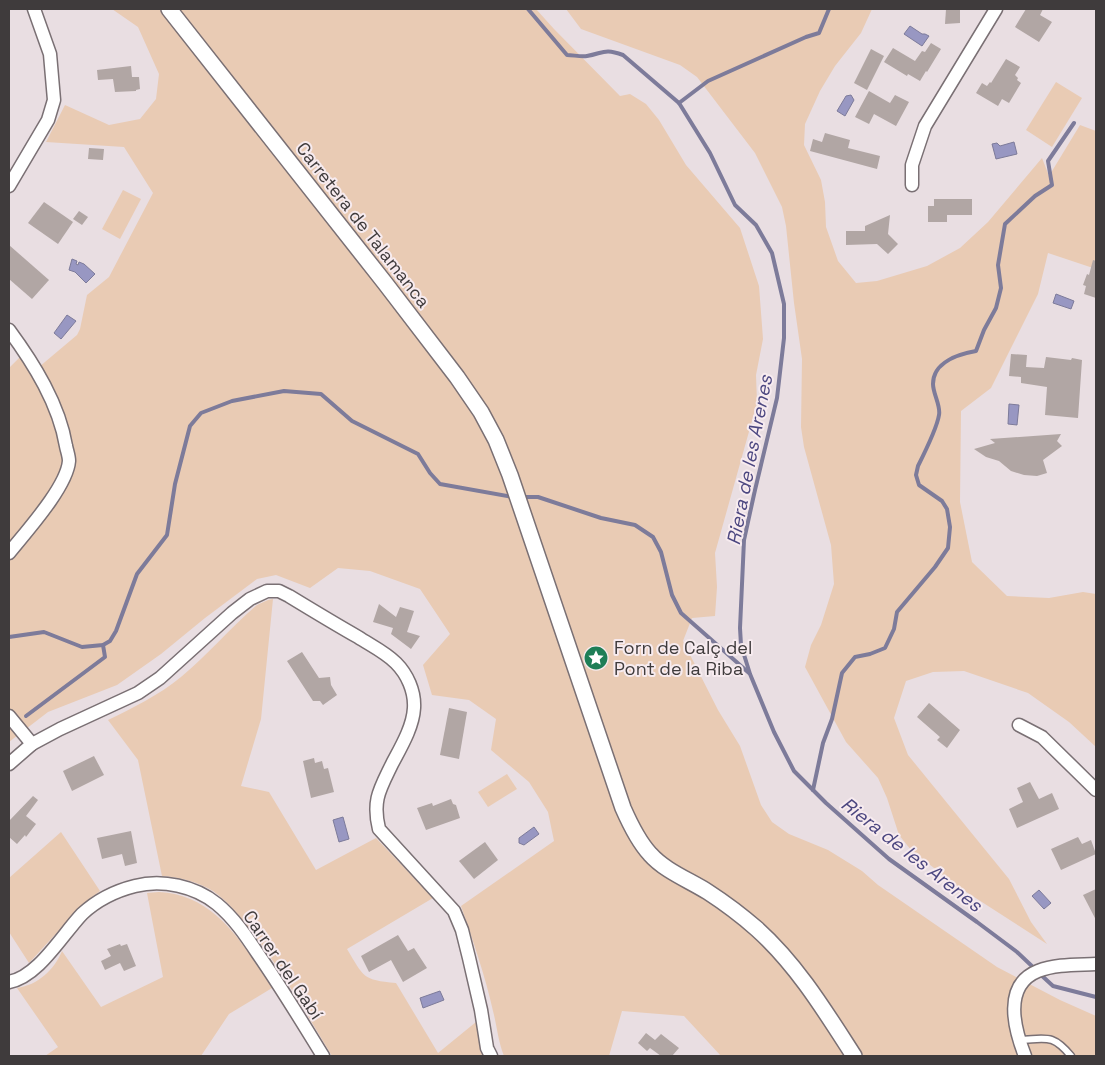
<svg xmlns="http://www.w3.org/2000/svg" width="1105" height="1065" font-family="'Space Grotesk',sans-serif">
	<rect width="100%" height="100%" fill="#e9dee2"/>
	<g fill="#e9cbb4">
		<path d="M112,9H536L554,29L620,96L630,94L646,104L659,120L686,165L740,228L759,286L763,339L756,375L757,403L715,553L717,587L715,616L692,618L683,641L718,710L740,746L761,805L772,822L789,834L828,850L862,871L878,885L997,967L1060,1000L1096,1016V1056H721L684,1016L622,1011L609,1056H504C498,1041 497,1026 493,1011C485,975 473,941 461,906L554,841L548,812L529,782L491,750L496,719L469,700L432,695L423,665L450,634L420,589L370,571L338,568L310,588L276,575L257,579L205,618L161,654L117,685L48,712L9,742V368L21,356L39,367L77,335L80,329L87,295L109,277L153,193L124,147L46,142L65,105L109,125L140,119L156,99L159,74L138,27Z"/>
		<path d="M566,9H872L861,33L835,66L820,91L805,124L804,145L821,180L825,202L826,227L838,261L856,283L877,281L927,266L960,248L988,222L1042,158L1049,176L1080,125L1096,131V269L1048,253L1038,294L991,388L961,411L960,502L972,562L1007,596L1049,598L1083,592L1096,594V747L1069,722L1028,693L964,671L933,672L906,681L894,718L908,755L1009,879L1031,922L1047,944L957,886L911,850L899,835L887,798L878,778L846,742L805,667L811,645L821,625L834,584L831,545L804,447L801,427L802,359L794,303L786,226L782,207L755,153L697,77L680,65L581,29Z"/>
		<path d="M1056,82L1082,98L1052,147L1026,130Z"/>
		<path d="M123,190L141,199L120,239L102,229Z"/>
		<path d="M273,599L261,719L241,786L269,792L316,870L376,838L433,898L347,949C364,977 362,980 396,983L438,1053L476,1022L484,1056H332C307,1015 284,974 255,936C242,919 230,903 213,891C198,882 179,877 162,876L138,760L108,720C133,708 159,695 181,677C208,655 230,628 257,605L268,600Z"/>
		<path d="M507,774L517,789L488,807L478,792Z"/>
		<path d="M61,832L100,891L84,903L29,963L9,932V878Z"/>
		<path d="M159,892C217,895 243,945 272,988L229,1014L201,1056H45L58,1047L17,988C38,985 54,970 62,951L101,1007L163,977L147,893Z"/>
	</g>
	<g fill="#9897c2" stroke="#7d7b9a">
		<path d="M910,26L922,34H925L929,36L922,46L904,34Z"/>
		<path d="M851,95L854,100L845,116L837,111L846,96Z"/>
		<path d="M1014,142L1017,154L996,159L992,144L997,143L1000,146Z"/>
		<path d="M72,259L77,261L76,264L78,265L79,262L84,264L95,274L86,283L75,272L69,270Z"/>
		<path d="M1056,294L1074,301L1071,309L1053,303Z"/>
		<path d="M67,315L76,321L61,339L54,333Z"/>
		<path d="M1009,404L1019,405L1017,425L1008,424Z"/>
		<path d="M343,817L349,839L339,842L333,820Z"/>
		<path d="M534,827L539,834L524,845L519,843V838Z"/>
		<path d="M1039,890L1051,903L1044,909L1032,896Z"/>
		<path d="M440,991L444,1000L423,1008L420,998Z"/>
	</g>
	<g fill="none" stroke-linecap="round" stroke-linejoin="round">
		<g stroke="#7d7b9a" stroke-width="4">
			<path d="M528,9L567,55C573,55 581,57 587,56C604,53 604,48 623,55L679,103L710,153L735,205L756,225L772,253L784,304V338L777,398L755,490L744,540L740,628L741,645L750,674L774,732L794,771L826,803L889,859L977,922L1017,952L1035,969"/>
			<path d="M679,103L708,81L806,37L819,33L829,9"/>
			<path d="M523,497H538L601,518L635,525L653,537L661,552L672,595L681,613L749,673"/>
			<path d="M9,637L44,632L82,647L103,645L110,641L116,631L137,574L167,535L175,484L190,426L201,413L232,401L284,391L321,394L352,421L418,454L430,473L440,484L513,497"/>
			<path d="M26,716L105,657L103,645"/>
			<path d="M813,790L823,743L832,719L842,673L855,657L870,654L885,648L894,629L897,612L935,567L948,548L950,527L947,509L942,501L919,485L916,475L918,466C924,454 937,428 939,415C941,406 933,394 933,384C933,362 959,354 976,351L984,330L996,308L1001,288L998,265L1005,224L1035,196L1052,185L1048,161L1074,123"/>
			<path d="M1040,974L1053,986L1096,997"/>
		</g>
	</g>
	<g fill="#b1a6a4">
		<path d="M946,9H960V23L945,24Z"/>
		<path d="M1026,9H1043L1040,15L1052,22L1039,42L1015,27Z"/>
		<path d="M931,43L941,49L927,72L926,71L920,81L908,74L907,76L884,62L893,48L915,61L922,51L925,52Z"/>
		<path d="M871,49L884,56L867,90L854,83Z"/>
		<path d="M1006,59L1020,67L1015,75L1018,78L1017,80L1021,83L1009,103L1002,99L998,106L976,93L982,83L987,86L990,82L991,83Z"/>
		<path d="M131,66L132,77H139L140,89L136,90V91L115,92L113,79L98,80L97,70Z"/>
		<path d="M869,91L890,103L895,95L909,102L896,126L874,114L869,124L855,117Z"/>
		<path d="M825,133L850,140L848,148L880,156L877,169L810,151L813,139L822,142Z"/>
		<path d="M89,148L104,149L103,160L88,159Z"/>
		<path d="M934,199H972V215H947V222H928V206H934Z"/>
		<path d="M44,202L73,222L58,244L28,223Z"/>
		<path d="M79,211L88,217L82,225L73,219Z"/>
		<path d="M890,215L888,234L898,244L888,254L877,244L846,245V231H865V226Z"/>
		<path d="M9,245L49,280L32,299L9,279Z"/>
		<path d="M1093,260L1096,261V298L1084,294L1086,286L1083,285L1087,274L1089,275Z"/>
		<path d="M1011,354L1027,355L1026,367L1044,368L1046,357L1071,360L1072,358L1082,360L1078,418L1045,415L1047,387L1021,383V377L1009,376Z"/>
		<path d="M1061,434L1057,441L1062,446L1043,460L1047,473L1037,476L1024,475L1011,471L999,461L986,457L974,449L995,443L990,439Z"/>
		<path d="M379,604L396,617L400,607L414,611L407,632L420,636L411,649L391,634L393,628L373,622Z"/>
		<path d="M302,652L319,678L330,677L331,685L337,695L323,705L320,701H313L287,661Z"/>
		<path d="M929,703L960,730L947,748L937,740L940,737L917,717Z"/>
		<path d="M449,708L467,712L459,759L440,755Z"/>
		<path d="M94,756L104,775L72,791L63,771Z"/>
		<path d="M314,758L315,763L322,761L324,769L328,768L334,792L311,798L303,761Z"/>
		<path d="M1030,782L1039,799L1052,793L1059,809L1017,828L1009,809L1023,802L1017,788Z"/>
		<path d="M33,796L38,800L26,816L36,824L26,837L25,835L17,844L9,837V821Z"/>
		<path d="M451,799L453,804L456,805L460,818L426,830L417,808L432,803L433,806Z"/>
		<path d="M131,831L137,863L125,866L122,854L102,859L97,838Z"/>
		<path d="M1078,837L1082,844L1091,840L1096,854L1061,870L1051,849Z"/>
		<path d="M485,842L498,860L474,879L459,861Z"/>
		<path d="M1096,889V920L1083,895Z"/>
		<path d="M398,935L408,951L414,948L427,968L403,982L391,960L369,972L361,956Z"/>
		<path d="M120,944L121,946L127,944L136,966L124,971L120,963L105,970L101,961L111,956L107,949Z"/>
		<path d="M646,1033L655,1040L661,1034L679,1048L672,1056H661L650,1048L647,1051L638,1043Z"/>
	</g>
	<g fill="none" stroke-linecap="round" stroke-linejoin="round">
		<defs>
			<path id="service" d="M1019,1040C1046,1039 1052,1033 1071,1056"/>
			<g id="minor">
				<path d="M912,185V165L925,126L996,9"/>
				<path d="M9,186L48,120L54,100L50,54L34,9"/>
				<path d="M9,330C34,364 59,404 66,446C67,451 69,456 69,461C67,487 25,533 9,553"/>
				<path d="M9,716L32,744"/>
				<path d="M1019,725L1042,737L1096,790"/>
				<path d="M9,764L32,744L60,729L138,693L160,678L232,613L250,599L267,591H279L289,596C312,610 335,624 358,637C370,645 385,652 396,663C407,674 415,691 414,708C413,727 401,747 392,764C380,789 372,800 379,829L454,911L462,930L469,958L481,1010L487,1048L491,1056"/>
				<path d="M9,982C38,977 62,935 82,914C97,900 115,891 135,886C162,879 195,886 217,904C234,918 246,936 258,954C281,987 302,1022 323,1056"/>
				<path d="M1025,1056C1014,1028 1003,985 1038,971C1056,964 1077,965 1096,964"/>
			</g>
			<path id="tertiary" d="M169,9L385,283L457,377L481,412L496,440L510,475L623,808C630,824 638,841 650,854C665,871 689,880 708,892C725,903 741,915 757,929C797,965 825,1011 854,1056"/>
		</defs>
		<use href="#service" stroke="#7a7074" stroke-width="9"/>
		<use href="#minor" stroke="#7a7074" stroke-width="15"/>
		<use href="#tertiary" stroke="#7a7074" stroke-width="18"/>
		<use href="#service" stroke="#fff" stroke-width="6"/>
		<use href="#minor" stroke="#fff" stroke-width="12"/>
		<use href="#tertiary" stroke="#fff" stroke-width="15"/>
	</g>
	<defs>
		<symbol id="sight-disc" viewBox="-11 -11 22 22"><circle r="9.5" fill="#1e7e56" stroke="#f7ebef"/><path d="M0-6L1.8-2.2L6-1.7L2.9 1.2L3.7 5.4L0 3.3L-3.7 5.4L-2.9 1.2L-6-1.7L-1.8-2.2Z" fill="#fff"/></symbol>
	</defs>
	<g fill-rule="evenodd">
		<use href="#sight-disc" x="582" y="644" width="28" height="28"/>
	</g>
	<g text-anchor="middle" stroke-width="4" stroke-linejoin="round" paint-order="stroke">
		<g font-size="18" fill="#3f3b3c" stroke="#f7ebef">
			<text transform="translate(363 225) rotate(52)" y="6">Carretera de Talamanca</text>
			<text transform="translate(283 965) rotate(56)" y="6">Carrer del Gabí</text>
		</g>
		<g font-size="18" fill="#3f3b3c" stroke="#f7ebef" text-anchor="start">
			<text x="614" y="654">Forn de Calç del<tspan x="614" dy="21">Pont de la Riba</tspan></text>
		</g>
		<g font-size="19" font-style="italic" fill="#4c4780" stroke="#f7ebef">
			<text transform="translate(749 460) rotate(-79)" y="7">Riera de les Arenes</text>
			<text transform="translate(912 854) rotate(38)" y="7">Riera de les Arenes</text>
		</g>
	</g>
	<rect width="1105" height="1065" fill="none" stroke="#3f3b3c" stroke-width="20"/>
</svg>
